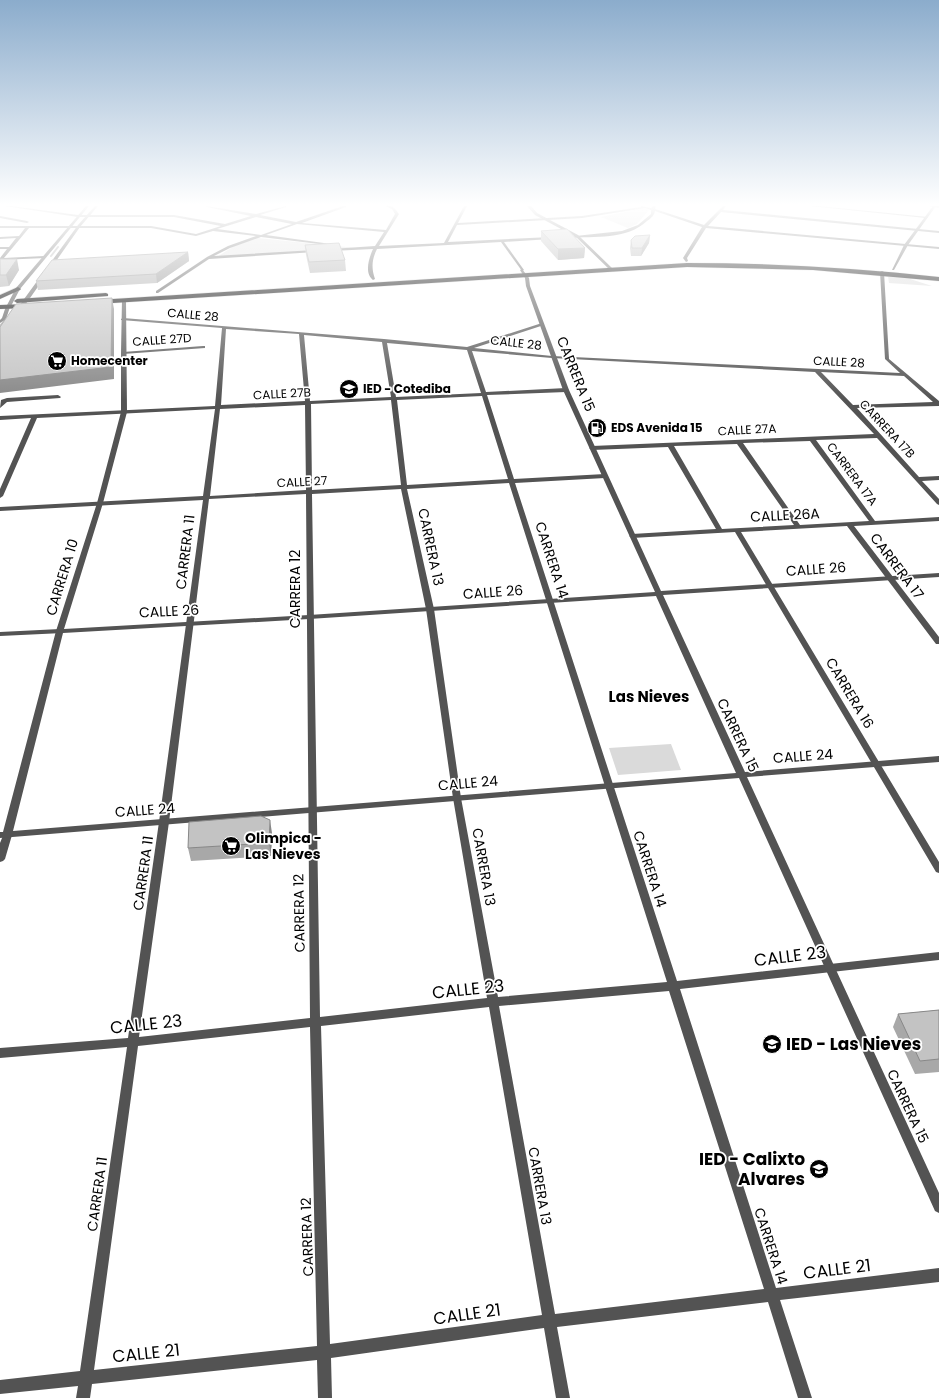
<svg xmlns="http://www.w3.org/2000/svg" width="939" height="1398" font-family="Poppins,sans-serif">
	<rect width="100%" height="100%" fill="#fff"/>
	<g fill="#dadada">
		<path d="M643,208L649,210L637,224L628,228L601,217Z"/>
		<path d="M258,238L356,248L217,257L234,246Z"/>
		<path d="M888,276L907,278L932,286L889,283Z"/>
		<path d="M671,744L681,770L618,775L609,748Z"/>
	</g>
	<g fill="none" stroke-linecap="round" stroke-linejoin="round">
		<g stroke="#a1a1a1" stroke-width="2">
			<path d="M51,256L58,247"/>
			<path d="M0,326L5,320"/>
		</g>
		<defs>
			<g id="trunk">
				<path d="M687,263C771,263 855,268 939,277V281L813,270L687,267L97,304L94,302L97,300Z"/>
				<path d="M18,287L21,289L20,290L0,299V295Z"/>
				<path d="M106,293L108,294V296L17,303L14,301L17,299Z"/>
				<path d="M0,305L28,304L31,306L28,308L0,309Z"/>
			</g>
		</defs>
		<use href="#trunk" stroke="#dbdbdb" stroke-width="1"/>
		<g fill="#535353" fill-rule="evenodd">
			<path d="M5,206H11L78,215H174L225,224L251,216L207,207L206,206L256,214L286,206V207L260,215L296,222L343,206H346V207L302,223L386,230L395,214L392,209L385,206C392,204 395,209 399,214L379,246L444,243L464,206H467L458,223L582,216L641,207V206L651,208L653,206H656L655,209L704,225L723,206H726L723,210L939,231V233L721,212L708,226L939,247V249L706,228L687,258L688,261L686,262L683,258L702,227L655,211C654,216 651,218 647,221C627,240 594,236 568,238L566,237L622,231L638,225L651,214V210L645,208L582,218L457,225L448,242L551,237L553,238L551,239L504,242L524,270L522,271L501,242L377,249C372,259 371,268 375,279L373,280C364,273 369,258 373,249L331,251L329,250L331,249L375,246L384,232L297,224L266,235L338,245L336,246L261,237L230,248L214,256L315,250L317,251L315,252L209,259L158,293H156V291L207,257L228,246L256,236L213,231L196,236L151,228H29L4,258L44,256L45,258L0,260V258L7,249H0V247H9L16,238L0,239V237L19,236L25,228H0V226H151L196,234L221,226L174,217H78ZM256,217L292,224L261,235L217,229Z"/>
			<path d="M810,206H818L928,217L926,218Z"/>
			<path d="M930,206H939V208Z"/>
			<path d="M0,216L27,221L29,222L27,223L0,218Z"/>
			<path d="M882,271L884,272L889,359L939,401V406L857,408L919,477L939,476V480L922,481L939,499V505L937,504L877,438L816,440L875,521L939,517V521L854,526L939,637V644H936L847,526L741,532L939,862V873L936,872L735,532L632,538L629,536L632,534L716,529L668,447L592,450L589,448L592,446L874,434L815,372L552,358L472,351L486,392L566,388L569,390L566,392L487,395L514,479L605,474L608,476L605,478L515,483L677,981L939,952V960L680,989L776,1288L939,1268V1282L780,1300L812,1398H798L768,1302L557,1327L570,1398H556L544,1328L331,1358L332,1398H318L317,1360L92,1384L90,1398H76L78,1386L0,1394V1380L80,1371L127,1047L0,1058V1048L128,1038L159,822L203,500L0,511V507L203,496L215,409L37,418L3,496L0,498V489L31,418L0,420V416L215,406L222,328L121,320V319L123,318L384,339L467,347L542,323H544V325L474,348L552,356L900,373L885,359L880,272ZM226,329L299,334L305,401L221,405ZM304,335L382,342L391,397L310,401ZM387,343L467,350L481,393L396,397ZM821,372L904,376L933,402L853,405ZM482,396L508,479L407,485L397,400ZM391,400L401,485L312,490L311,404ZM305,405L306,490L210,496L220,409ZM810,441L869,521L800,525L743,443ZM737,444L794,525L722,529L674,446ZM509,483L667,982L498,997L461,798L434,609L407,489ZM401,489L426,609L453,798L487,998L320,1017L312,494ZM306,494L310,1018L139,1037L169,822L209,499ZM669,991L764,1289L555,1314L499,1006ZM489,1007L542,1315L330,1344L321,1026ZM310,1027L317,1346L94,1370L138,1046Z"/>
			<path d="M6,306L10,307L6,319L0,323V320L2,318Z"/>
			<path d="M203,346H205V348L123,354L121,353L123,352Z"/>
			<path d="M58,395L61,397L60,398L7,402L0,408L1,400L7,398Z"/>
			<path d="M60,629L64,631L63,633L0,636V632Z"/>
			<path d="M7,832L10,833L12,835L5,859L3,861L0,862V843L4,833Z"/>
		</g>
		<g fill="#535353" fill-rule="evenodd">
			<path d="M86,206H89L20,289L10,308H6V307L16,288Z"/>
			<path d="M95,206H98L80,227L23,308H19V306L78,225Z"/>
			<path d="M527,206H531L537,213L578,235L612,268V270H610L576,237L535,215Z"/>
			<path d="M933,206H936L908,245L894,270H892L904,245Z"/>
			<path d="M522,269L529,278L530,286L569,390L661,591L939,573V577L663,595L745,772L939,756V762L747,777L939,1193V1213L935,1211L739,778L0,838V832H3L56,631L97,503L121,412V353L122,299L126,300L127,412L103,503L64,629L309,615L655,592L563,390L526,286L525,278L520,270ZM656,596L736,773L13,831L63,633L309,619Z"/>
		</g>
		<use href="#trunk" fill="#000" fill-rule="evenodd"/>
	</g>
	<g fill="#a8a8a8">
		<path d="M541,231L585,248L584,258L558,260L541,241Z"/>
		<path d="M650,235L649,243L641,256H631L630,248L631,240Z"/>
		<path d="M305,245L345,260L346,271L310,273L306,255Z"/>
		<path d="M188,252L189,261L157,283L38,290L36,281Z"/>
		<path d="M0,259L19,270L9,286L0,287Z"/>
		<path d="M272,833L271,856L191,861L188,848Z"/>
		<path d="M939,1010V1072L915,1074L893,1027L898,1014Z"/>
	</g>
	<g fill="#888">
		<path d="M650,235L649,243L641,256L642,248Z"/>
		<path d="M585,248L584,258L558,260V249Z"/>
		<path d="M188,252L189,261L157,283L156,274Z"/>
		<path d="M17,259L19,270L9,286L6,275Z"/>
		<path d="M112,298L114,309V379L0,393V380Z"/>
		<path d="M270,820L272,833L271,856L269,843Z"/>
	</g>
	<g fill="#c3c3c3" stroke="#888">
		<path d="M567,229L585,248L558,249L541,231Z"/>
		<path d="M650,235L642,248H632L631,240L635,236Z"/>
		<path d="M339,243L345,260L309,262L305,245Z"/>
		<path d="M188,252L156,274L36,281L52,260Z"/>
		<path d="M0,259H17L6,275H0Z"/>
		<path d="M112,298L111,367L0,380V327L16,304Z"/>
		<path d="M261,816L270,820L269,843L188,848L189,822Z"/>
		<path d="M939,1010V1059L920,1061L898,1014Z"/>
	</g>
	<linearGradient id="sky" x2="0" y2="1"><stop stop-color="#8baccc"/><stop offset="0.51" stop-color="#fff"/><stop offset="1" stop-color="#fff" stop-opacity="0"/></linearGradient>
	<rect width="939" height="401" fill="url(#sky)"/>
	<defs>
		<symbol id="supermarket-disc" viewBox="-11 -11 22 22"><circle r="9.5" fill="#000" stroke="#fff"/><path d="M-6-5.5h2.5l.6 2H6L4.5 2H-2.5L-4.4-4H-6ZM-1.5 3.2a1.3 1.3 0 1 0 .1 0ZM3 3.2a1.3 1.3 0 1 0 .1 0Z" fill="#fff"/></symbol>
		<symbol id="school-disc" viewBox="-11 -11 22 22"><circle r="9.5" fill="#000" stroke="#fff"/><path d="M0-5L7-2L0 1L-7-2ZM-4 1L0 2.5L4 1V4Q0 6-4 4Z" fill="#fff"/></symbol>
		<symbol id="fuel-disc" viewBox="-11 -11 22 22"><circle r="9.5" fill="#000" stroke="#fff"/><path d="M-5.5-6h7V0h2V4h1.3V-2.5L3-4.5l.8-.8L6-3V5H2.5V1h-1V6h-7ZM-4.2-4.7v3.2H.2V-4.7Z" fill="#fff"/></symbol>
	</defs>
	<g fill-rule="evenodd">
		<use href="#supermarket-disc" x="46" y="350" width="22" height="22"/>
		<use href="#school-disc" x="338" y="378" width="22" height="22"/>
		<use href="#fuel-disc" x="586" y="417" width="22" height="22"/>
		<use href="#supermarket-disc" x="220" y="835" width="22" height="22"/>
		<use href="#school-disc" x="761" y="1033" width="22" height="22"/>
		<use href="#school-disc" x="808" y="1158" width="22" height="22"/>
	</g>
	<g text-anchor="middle" stroke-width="3.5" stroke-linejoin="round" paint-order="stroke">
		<g font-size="12" fill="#000" stroke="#fff">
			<text transform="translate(193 315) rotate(5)" y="4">CALLE 28</text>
			<text transform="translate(162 340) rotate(-4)" y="4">CALLE 27D</text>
			<text transform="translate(516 343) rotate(6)" y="4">CALLE 28</text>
			<text transform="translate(839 362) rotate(3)" y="4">CALLE 28</text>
			<text transform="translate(282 394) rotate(-3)" y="4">CALLE 27B</text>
			<text transform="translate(887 429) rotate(47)" y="4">CARRERA 17B</text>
			<text transform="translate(747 430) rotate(-3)" y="4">CALLE 27A</text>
			<text transform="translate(852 474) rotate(53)" y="4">CARRERA 17A</text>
			<text transform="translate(302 482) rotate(-3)" y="4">CALLE 27</text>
		</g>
		<g font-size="12" font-weight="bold" fill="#000" stroke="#fff" text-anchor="start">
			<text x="71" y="365">Homecenter</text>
			<text x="363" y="393">IED - Cotediba</text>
			<text x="611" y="432">EDS Avenida 15</text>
		</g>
		<g font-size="14" fill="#000" stroke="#fff">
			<text transform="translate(576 374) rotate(68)" y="5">CARRERA 15</text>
			<text transform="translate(785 515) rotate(-3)" y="5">CALLE 26A</text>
			<text transform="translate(431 547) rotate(78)" y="5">CARRERA 13</text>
			<text transform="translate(185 552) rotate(-83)" y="5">CARRERA 11</text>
			<text transform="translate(552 560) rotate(72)" y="5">CARRERA 14</text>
			<text transform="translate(897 566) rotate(53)" y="5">CARRERA 17</text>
			<text transform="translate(816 569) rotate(-4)" y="5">CALLE 26</text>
			<text transform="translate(62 577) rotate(-73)" y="5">CARRERA 10</text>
			<text transform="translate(295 589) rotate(-90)" y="5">CARRERA 12</text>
			<text transform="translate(493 592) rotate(-4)" y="5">CALLE 26</text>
			<text transform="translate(169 611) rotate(-3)" y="5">CALLE 26</text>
			<text transform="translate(850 693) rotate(59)" y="5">CARRERA 16</text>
			<text transform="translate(738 735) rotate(65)" y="5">CARRERA 15</text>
			<text transform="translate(803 756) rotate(-4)" y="5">CALLE 24</text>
			<text transform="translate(468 783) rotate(-5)" y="5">CALLE 24</text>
			<text transform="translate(145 810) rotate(-4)" y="5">CALLE 24</text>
			<text transform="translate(484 867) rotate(80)" y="5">CARRERA 13</text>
			<text transform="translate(650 869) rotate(72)" y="5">CARRERA 14</text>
			<text transform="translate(143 873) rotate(-82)" y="5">CARRERA 11</text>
			<text transform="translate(299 913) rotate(-91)" y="5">CARRERA 12</text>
			<text transform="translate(908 1106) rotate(65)" y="5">CARRERA 15</text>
			<text transform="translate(540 1186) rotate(80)" y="5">CARRERA 13</text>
			<text transform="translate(97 1194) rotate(-82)" y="5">CARRERA 11</text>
			<text transform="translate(307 1237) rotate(-92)" y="5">CARRERA 12</text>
			<text transform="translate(771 1246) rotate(72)" y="5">CARRERA 14</text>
		</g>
		<g font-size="14" font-weight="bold" fill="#000" stroke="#fff" text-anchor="start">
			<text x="245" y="843">Olimpica -<tspan x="245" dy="16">Las Nieves</tspan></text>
		</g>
		<g font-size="15" font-weight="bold" fill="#000" stroke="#fff">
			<text x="649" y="702">Las Nieves</text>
		</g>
		<g font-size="17" fill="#000" stroke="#fff">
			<text transform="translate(790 956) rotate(-7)" y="6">CALLE 23</text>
			<text transform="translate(468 989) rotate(-6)" y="6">CALLE 23</text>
			<text transform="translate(146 1024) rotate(-6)" y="6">CALLE 23</text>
			<text transform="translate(837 1269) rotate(-7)" y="6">CALLE 21</text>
			<text transform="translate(467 1314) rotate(-8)" y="6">CALLE 21</text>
			<text transform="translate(146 1353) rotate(-6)" y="6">CALLE 21</text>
		</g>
		<g font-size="17" font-weight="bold" fill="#000" stroke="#fff" text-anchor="start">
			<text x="786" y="1050">IED - Las Nieves</text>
			<text x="805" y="1165" text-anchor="end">IED - Calixto<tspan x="805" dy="20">Alvares</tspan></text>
		</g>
	</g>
</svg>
